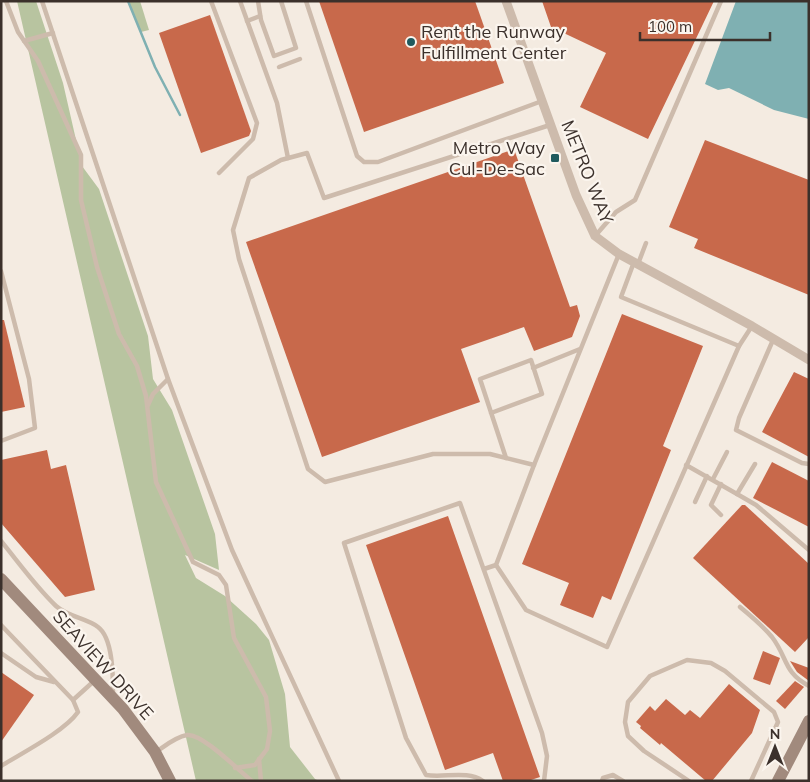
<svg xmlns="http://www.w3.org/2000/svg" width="810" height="782" font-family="Mulish,sans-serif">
	<rect width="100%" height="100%" fill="#f4ebe1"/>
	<g fill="#b8c4a0">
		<path d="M17,1H36L63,83L82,166L99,189L148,336L153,379L172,410L215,534L219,570L185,555L196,578L225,596L256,624L269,640L285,694L290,747L315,779L319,781H196Z"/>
		<path d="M128,1H140L149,30L141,32Z"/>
	</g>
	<path fill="#7fb0b2" d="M736,1H809V119L774,110L729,88L718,90L705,84Z"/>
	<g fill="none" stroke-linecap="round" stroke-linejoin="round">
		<path stroke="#7fb0b2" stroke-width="2.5" d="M128,1L155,67L180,115"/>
	</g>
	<g fill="#c8694b">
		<path d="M319,1H475L504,83L364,132Z"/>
		<path d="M542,1H714L648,139L580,107L606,53L551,27Z"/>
		<path d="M210,15L251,131L249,136L201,153L159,33Z"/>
		<path d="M705,140L809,180V295L694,248L698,239L669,227Z"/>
		<path d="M514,149L570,307L577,305L580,316L572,337L534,351L524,327L461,349L480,402L322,457L246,242Z"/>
		<path d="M622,314L703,346L663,446L671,450L611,600L602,596L593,618L560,605L569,583L522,564Z"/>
		<path d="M1,320H4L25,407L1,412Z"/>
		<path d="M794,372L809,379V457L762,432Z"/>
		<path d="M47,450L51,469L66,465L95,590L65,597L1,523V460Z"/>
		<path d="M772,462L809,481V527L753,498Z"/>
		<path d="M742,505H745L809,564V637L795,652L693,558Z"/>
		<path d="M448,516L540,777L528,781H503L493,753L445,770L366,545Z"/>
		<path d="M763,651L780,658L770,685L753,679Z"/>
		<path d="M790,661L809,668V681L797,672Z"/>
		<path d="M1,672L34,695L1,742Z"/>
		<path d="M795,681L804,687L785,709L776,701Z"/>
		<path d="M729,684L760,710L752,733L712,781H706L661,743L660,745L640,728L641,726L636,722L650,706L655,711L666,699L685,715L690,710L700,718Z"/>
	</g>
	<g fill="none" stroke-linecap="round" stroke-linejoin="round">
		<g stroke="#cdbbac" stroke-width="4.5">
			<path d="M6,1L18,32L38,61L81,155V200L97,267L119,334L137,366L146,396L156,482L193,562L219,575L226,585L234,638L266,697L270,731L267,749L255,765L235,768"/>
			<path d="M42,1L168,379L232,550L339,781"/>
			<path d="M211,1L257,123L253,139L219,173"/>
			<path d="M240,1L277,103L288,158"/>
			<path d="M258,1L261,20L274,56L296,48L281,1"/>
			<path d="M306,1L357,156L364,162H378L542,101"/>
			<path d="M247,21L260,16"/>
			<path d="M24,41L53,33"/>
			<path d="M279,67L300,59"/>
			<path d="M595,236L616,212L635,200L721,1"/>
			<path d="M619,254L534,465L496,565L526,610L607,647L739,346"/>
			<path d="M634,262L621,297L739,346L752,326"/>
			<path d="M638,264L646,243"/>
			<path d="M1,271L29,379L35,428L1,441"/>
			<path d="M773,340L739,418L736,430L802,463L809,464"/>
			<path d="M533,368L580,349"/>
			<path d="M148,405L153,394L168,379"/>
			<path d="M491,413L542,394L531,360L480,379L506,458"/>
			<path d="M755,464L737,494L756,505L809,550"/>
			<path d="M534,465L490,454H433L325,482L308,469L239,259L233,230L249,178L281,160L307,153L324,198L550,125"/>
			<path d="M686,465L737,494"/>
			<path d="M713,479L727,452"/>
			<path d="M695,502L707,476"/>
			<path d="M721,515L711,505L721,484"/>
			<path d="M1,541C19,563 36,587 56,606C68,617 86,618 98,627C113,638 113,676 113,693"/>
			<path d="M484,569L496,565"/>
			<path d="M740,607C751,616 763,626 772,637C788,658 783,672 809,686"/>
			<path d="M1,625L73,700L78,712C65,731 22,753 1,766"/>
			<path d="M1,653L36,677L54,682"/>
			<path d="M73,700L94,681"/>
			<path d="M156,752C165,746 175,737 187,735C202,733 238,770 252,781"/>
			<path d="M259,759L261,781"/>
			<path d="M483,781C467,770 445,778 426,775L406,738L344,543L460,503L542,733L547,756L544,781"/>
			<path d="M602,781L603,778L613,775L623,781"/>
			<path d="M689,781L644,751L628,736L625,722L628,702L650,676L687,660L711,663L725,671L774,712L778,722L751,781"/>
		</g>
		<path stroke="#cdbbac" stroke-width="9" d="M506,1L576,195L595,236L619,254L752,326L809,360"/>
		<g stroke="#a18a7d" stroke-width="12">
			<path d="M1,579L123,709L155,752L170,781"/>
			<path d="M778,781L809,721"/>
		</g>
	</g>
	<g fill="#1f5a5e" stroke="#fbf5ee" stroke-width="2">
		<circle cx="411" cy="42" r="5"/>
		<rect x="550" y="153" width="10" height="10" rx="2.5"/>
	</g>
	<g text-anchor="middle" stroke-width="4.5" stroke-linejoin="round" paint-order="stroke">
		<g font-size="18" fill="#3b302b" stroke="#fbf5ee" text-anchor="start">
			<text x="421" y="38">Rent the Runway<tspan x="421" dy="21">Fulfillment Center</tspan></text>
			<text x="545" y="154" text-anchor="end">Metro Way<tspan x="545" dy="21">Cul-De-Sac</tspan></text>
		</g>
		<g font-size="18" fill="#3b302b" stroke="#fbf5ee">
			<text transform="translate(587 172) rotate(68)" y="6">METRO WAY</text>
			<text transform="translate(103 665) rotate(48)" y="6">SEAVIEW DRIVE</text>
		</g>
	</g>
	<rect width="810" height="782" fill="none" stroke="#3b302b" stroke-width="5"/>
	<g transform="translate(775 747)" stroke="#fbf5ee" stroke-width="4" paint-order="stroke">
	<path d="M0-4L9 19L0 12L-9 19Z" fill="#3b302b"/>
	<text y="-8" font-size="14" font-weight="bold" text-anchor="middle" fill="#3b302b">N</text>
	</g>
	<path d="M640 32v8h130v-8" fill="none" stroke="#3b302b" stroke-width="2.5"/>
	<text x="648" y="32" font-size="15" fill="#3b302b" stroke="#fbf5ee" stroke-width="4" paint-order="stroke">100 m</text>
</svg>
